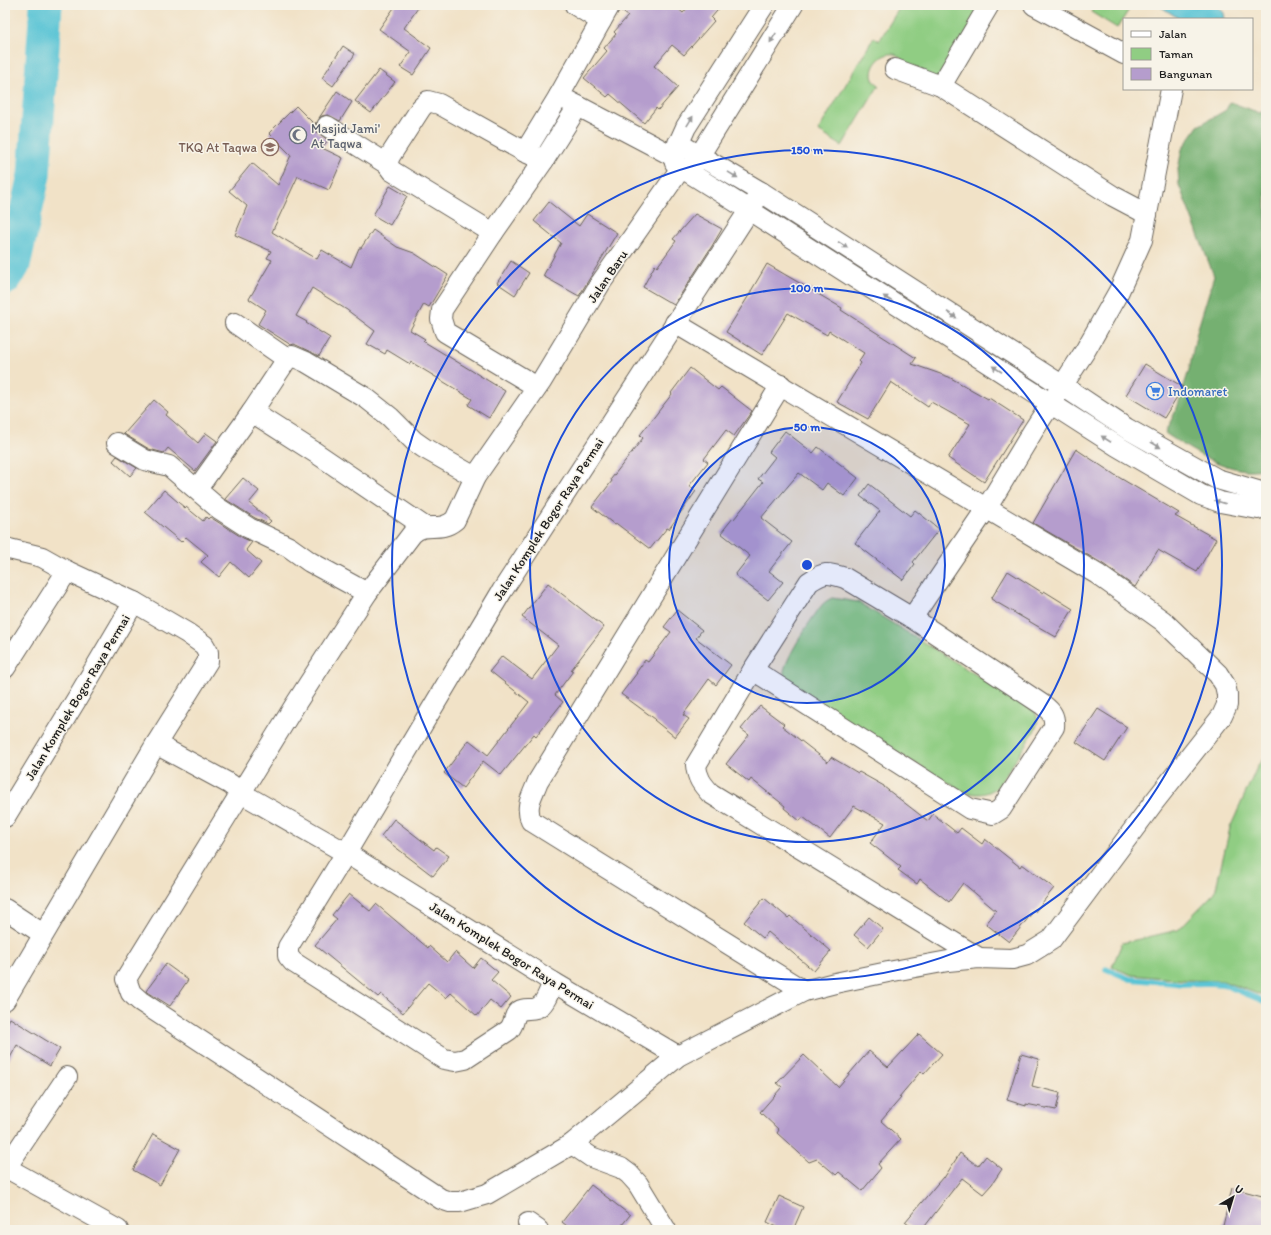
<svg xmlns="http://www.w3.org/2000/svg" width="1271" height="1235" font-family="Itim,sans-serif">
	<rect width="100%" height="100%" fill="#f7f3e8"/>
	<filter id="ink" filterUnits="userSpaceOnUse"><feTurbulence type="fractalNoise" baseFrequency=".025" numOctaves="2"/><feDisplacementMap in="SourceGraphic" scale="8" xChannelSelector="R" yChannelSelector="G"/><feConvolveMatrix kernelMatrix="1 2 1 2 8 2 1 2 1" color-interpolation-filters="sRGB"/></filter>
	<filter id="wash" filterUnits="userSpaceOnUse"><feTurbulence type="fractalNoise" baseFrequency=".012" numOctaves="4" result="noise"/><feDisplacementMap in="SourceGraphic" scale="16" xChannelSelector="R" yChannelSelector="G"/><feGaussianBlur stdDeviation="0.9" result="paint"/><feColorMatrix in="noise" values="0 0 0 0 0 0 0 0 0 0 0 0 0 0 0 0 0 1.4 0 .05"/><feComposite in="paint" operator="in"/></filter>
	<g filter="url(#wash)">
		<rect width="100%" height="100%" fill="#f1e2c7"/>
		<g fill="#90cd83" stroke="#567450">
			<path d="M901,5H1000L946,92C936,86 916,76 908,69C903,64 902,56 894,54C880,52 867,70 874,81C875,82 877,83 879,85L842,146L818,131L874,37L879,41Z"/>
			<path d="M1095,5H1132L1117,28L1091,12Z"/>
			<path d="M832,598L858,602L1033,710C1039,717 1038,722 1035,730L998,787C986,795 977,796 963,791L794,693C789,687 783,679 784,671C787,656 812,617 822,605C824,602 828,600 832,598Z"/>
			<path d="M1266,756V997L1223,981L1185,980L1132,975L1112,967L1122,943L1178,930L1215,892L1230,828L1258,765Z"/>
		</g>
		<path fill="#74b071" stroke="#486646" d="M1230,102L1260,113L1266,106V468C1234,478 1191,451 1165,433L1177,408L1189,370L1197,331L1214,276L1179,185L1178,169L1182,149L1198,126L1226,110Z"/>
		<path fill="#5bc5d5" stroke="#3c7078" d="M1158,5H1217L1224,13L1225,19H1180Z"/>
		<g fill="none" stroke-linecap="round" stroke-linejoin="round">
			<path stroke="#5bc5d5" stroke-width="5.5" d="M1106,969L1130,979L1183,984L1209,983L1222,984L1266,1002"/>
			<path stroke="#5bc5d5" stroke-width="33" d="M5,279L14,265L34,175L46,5"/>
		</g>
		<g id="blocks">
			<g fill="#b59dcd">
				<path d="M396,5H420L404,28L431,48L413,75L400,67L411,52L379,29Z"/>
				<path d="M621,5H674L683,13L690,5H722L711,18L714,21L684,55L672,45L654,66L678,87L658,110L656,108L644,123L610,94L607,97L584,78L607,51L604,48L616,34L614,32L628,16L620,10Z"/>
				<path d="M343,46L355,54L333,86L322,78Z"/>
				<path d="M379,70L395,82L371,113L355,101Z"/>
				<path d="M337,91L352,102L340,121L328,115L322,116L319,118Z"/>
				<path d="M296,106L315,125L316,122V126L317,132L328,140L322,148L343,158L329,190L298,176L272,232L317,259L322,250L351,267L359,248H361L373,230L397,247L414,253L448,275L429,307L424,304L410,330L425,339L423,341L505,391L489,418L468,405L472,399L411,362L410,364L387,350L385,354L367,344L375,331L347,310L312,288L296,316L307,322L306,323L330,338L319,356L294,344L291,345L258,324L266,310L249,299L272,260L267,258L271,251L235,235L247,206L229,191L252,163L278,185L291,155L269,133Z"/>
				<path d="M390,186L407,196L390,225L373,215Z"/>
				<path d="M549,202L579,226L587,214L617,233L579,296L543,276L561,243L534,221Z"/>
				<path d="M695,214L722,229L712,246L674,305L643,287L655,265L657,267L676,241L673,239Z"/>
				<path d="M511,261L529,273L515,295L497,283Z"/>
				<path d="M767,264L842,308L841,310L916,358L912,364L949,377L988,399L989,398L1023,420L984,482L948,458L970,424L931,402L928,407L891,382L868,419L837,402L861,363L859,361L864,353L829,331L827,335L788,313L762,355L726,332L751,292V291Z"/>
				<path d="M1145,364L1183,387L1164,418L1126,395Z"/>
				<path d="M690,368L718,390L721,387L752,411L734,436L726,430L704,459L708,462L689,486L696,491L669,529L667,528L650,549L617,524L615,525L592,507L612,481L611,479L643,438L640,435L672,394L671,393Z"/>
				<path d="M154,400L168,412L166,415L198,443L206,433L217,441L195,471L168,448L164,453L149,449L124,434Z"/>
				<path d="M785,431L813,453L818,447L858,478L844,496L827,483L822,490L799,473L761,518L792,542L769,571L783,582L768,600L735,575L750,556L721,533L733,518L734,519L763,482L758,479L775,457L769,452Z"/>
				<path d="M1076,449L1115,475L1179,513L1175,516L1216,539L1197,572L1158,550L1135,587L1103,564L1033,523Z"/>
				<path d="M117,456L137,468L130,476L113,461Z"/>
				<path d="M243,478L259,491L249,503L271,521L268,524L255,518L225,499Z"/>
				<path d="M869,484L910,516L915,510L939,529L913,562L915,564L903,580L855,543L880,511L860,496Z"/>
				<path d="M164,490L185,508L186,507L203,521L206,517L208,519L210,517L243,538L252,542L246,550L261,563L249,578L231,562L219,577L201,562L208,555L186,537L181,542L145,512Z"/>
				<path d="M1008,571L1043,593L1044,591L1073,609L1056,637L991,599Z"/>
				<path d="M548,583L604,627L571,670L573,671L555,695L563,702L536,736L534,734L501,775L483,761L463,788L444,773L469,740L488,755L529,702L490,671L502,656L532,679L558,645L522,617Z"/>
				<path d="M677,610L702,630L696,638L731,665L716,685L709,679L683,715L689,719L675,737L654,720L655,719L621,694L637,673H636L645,660L648,662L671,632L664,627Z"/>
				<path d="M760,706L784,724L782,726L828,762L831,757L858,773L859,772L884,786V787L928,821L933,814L957,833L961,828L982,844L985,839L1020,867L1022,864L1054,888L1034,913L1033,912L1009,942L986,924L996,911L963,883L949,902L920,879L917,884L898,870L901,867L870,843L885,823L854,806L830,838L803,817L800,821L784,808L785,806L751,779L749,782L726,764L749,735L741,729Z"/>
				<path d="M1098,709L1127,727L1105,761L1076,742Z"/>
				<path d="M394,819L434,850L436,847L449,856L433,876L381,836Z"/>
				<path d="M349,894L370,911L376,904L428,948L429,946L447,962L455,952L473,968L481,958L498,972L491,980L511,997L501,1009L490,1000L477,1016L451,993L446,998L428,983L403,1013L381,994L378,997L315,945L337,919L332,915Z"/>
				<path d="M764,898L788,918L790,916L831,951L814,971L768,932L763,938L744,922Z"/>
				<path d="M869,917L883,929L868,947L854,935Z"/>
				<path d="M166,964L188,980L170,1006L146,991Z"/>
				<path d="M10,1018L60,1049L50,1066L17,1045L5,1067V1028Z"/>
				<path d="M919,1034L942,1054L924,1074L921,1071L899,1097L901,1098L881,1121L901,1139L878,1164L881,1168L862,1191L839,1172L836,1175L817,1159L809,1162L777,1133L779,1130L760,1112L782,1087L777,1083L804,1055L838,1087L869,1051L888,1067Z"/>
				<path d="M1021,1054L1039,1059L1032,1086L1060,1093L1056,1110L1026,1104V1106L1007,1100Z"/>
				<path d="M153,1134L180,1149L160,1185L133,1170Z"/>
				<path d="M960,1153L978,1166L986,1156L1002,1169L992,1184L983,1194L962,1178L922,1230H915L905,1222L943,1177L944,1178Z"/>
				<path d="M591,1185L630,1215L618,1230H572L562,1222Z"/>
				<path d="M1232,1188L1266,1197V1230H1222Z"/>
				<path d="M779,1196L803,1207L793,1230H783L767,1222Z"/>
			</g>
		</g>
	</g>
	<g filter="url(#ink)">
		<use href="#blocks" fill-opacity="0" stroke="#676158" stroke-width="1"/>
		<g fill="none" stroke-linecap="round" stroke-linejoin="round">
			<defs>
				<g id="minor">
					<path d="M575,5L601,21"/>
					<path d="M610,5L559,96L673,156"/>
					<path d="M764,5L686,127L673,156L675,163L677,165L749,210L1117,446L1201,495L1220,502L1258,509"/>
					<path d="M1034,5L1124,54"/>
					<path d="M895,69L941,86L1113,196L1147,214"/>
					<path d="M941,86L989,5"/>
					<path d="M327,126L387,164"/>
					<path d="M678,143L761,192L1063,386L1126,428L1217,479L1258,491"/>
					<path d="M525,152L559,96"/>
					<path d="M693,166L793,5"/>
					<path d="M493,233L392,171L387,164L390,156L421,108L428,101L439,104L525,152L544,160"/>
					<path d="M235,323L287,359"/>
					<path d="M675,323L1097,574L1163,621L1218,674L1225,685L1227,694V705L1222,716L1154,802L1051,940L1027,955L1012,959L979,958L948,961L888,972L835,983L804,991L678,1056L572,1144L487,1194L460,1202H450L441,1199L140,1001L131,993L126,979L295,705L367,593L412,534C427,520 438,534 455,520L475,477L541,382L600,284L681,168"/>
					<path d="M781,385L538,781C532,797 525,805 531,821L804,991"/>
					<path d="M537,387L445,332L441,319L442,310L493,233L544,160L578,106"/>
					<path d="M252,412L316,453L425,527"/>
					<path d="M117,443L145,460L169,466L218,508L249,528L289,547L310,562L367,593"/>
					<path d="M197,489L252,412L287,359L292,356L306,362L366,398L390,417L414,441L424,448L475,477"/>
					<path d="M5,548L42,557L67,571L134,602L187,633L204,645L208,652V661L156,744L5,1000"/>
					<path d="M5,668L67,571"/>
					<path d="M753,670L970,809L993,814L1001,809L1054,727C1055,716 1052,712 1043,705L912,618"/>
					<path d="M156,744L230,784L241,793L346,853L553,982L678,1056"/>
					<path d="M5,817L78,697L134,602"/>
					<path d="M5,909L43,934"/>
					<path d="M979,958L710,793C702,784 697,778 696,765L753,670L809,582C824,572 827,572 845,578L912,618L986,509L1033,431L1085,351L1119,291L1142,240L1171,89"/>
					<path d="M553,982C550,989 546,1002 540,1006C533,1012 523,1006 517,1013C513,1018 515,1023 509,1030L465,1059L455,1061L444,1059L293,962L288,956V947L346,853L502,591L761,192"/>
					<path d="M572,1144L591,1157L621,1168L629,1174L638,1184L666,1230"/>
					<path d="M5,1167L118,1230"/>
					<path d="M6,1168L67,1077"/>
					<path d="M528,1223L538,1230"/>
				</g>
			</defs>
			<use href="#minor" stroke="#676158" stroke-width="22"/>
			<use href="#minor" stroke="#fff" stroke-width="20"/>
		</g>
		<defs><path id="oneway-solid" d="M-6-.8H1V-3.2L6.5 0L1 3.2V.8H-6Z"/></defs>
		<g fill="#999">
			<use href="#oneway-solid" transform="translate(773 38) rotate(122)"/>
			<use href="#oneway-solid" transform="translate(690 121) rotate(-58)"/>
			<use href="#oneway-solid" transform="translate(733 175) rotate(31)"/>
			<use href="#oneway-solid" transform="translate(843 245) rotate(33)"/>
			<use href="#oneway-solid" transform="translate(888 299) rotate(-147)"/>
			<use href="#oneway-solid" transform="translate(952 315) rotate(33)"/>
			<use href="#oneway-solid" transform="translate(997 369) rotate(-147)"/>
			<use href="#oneway-solid" transform="translate(1106 439) rotate(-147)"/>
			<use href="#oneway-solid" transform="translate(1156 445) rotate(30)"/>
			<use href="#oneway-solid" transform="translate(1220 502) rotate(-164)"/>
		</g>
	</g>
	<circle cx="807" cy="565" r="138" fill="#1d4ed8" fill-opacity=".12"/>
	<g fill="none" stroke="#1d4ed8" stroke-width="2">
		<circle cx="807" cy="565" r="138"/>
		<circle cx="807" cy="565" r="277"/>
		<circle cx="807" cy="565" r="415"/>
	</g>
	<defs>
		<symbol id="mosque-ring" viewBox="-11 -11 22 22"><circle r="9.5" fill="#f7f3e8" stroke="#6b7280" stroke-width="1.5"/><path d="M3.5-4.9A6 6 0 1 0 3.5 4.9A5 5 0 1 1 3.5-4.9Z" fill="#6b7280"/></symbol>
		<symbol id="school-ring" viewBox="-11 -11 22 22"><circle r="9.5" fill="#f7f3e8" stroke="#8d6e63" stroke-width="1.5"/><path d="M0-5L7-2L0 1L-7-2ZM-4 1L0 2.5L4 1V4Q0 6-4 4Z" fill="#8d6e63"/></symbol>
		<symbol id="supermarket-ring" viewBox="-11 -11 22 22"><circle r="9.5" fill="#f7f3e8" stroke="#3f7fe0" stroke-width="1.5"/><path d="M-6-5.5h2.5l.6 2H6L4.5 2H-2.5L-4.4-4H-6ZM-1.5 3.2a1.3 1.3 0 1 0 .1 0ZM3 3.2a1.3 1.3 0 1 0 .1 0Z" fill="#3f7fe0"/></symbol>
	</defs>
	<g fill-rule="evenodd">
		<use href="#mosque-ring" x="288" y="125" width="20" height="20"/>
		<use href="#school-ring" x="260" y="137" width="20" height="20"/>
		<use href="#supermarket-ring" x="1145" y="381" width="20" height="20"/>
	</g>
	<g text-anchor="middle" stroke-width="3" stroke-linejoin="round" paint-order="stroke">
		<g font-size="13" fill="#5b616d" stroke="#f7f3e8" text-anchor="start">
			<text x="311" y="133">Masjid Jami'<tspan x="311" dy="15">At Taqwa</tspan></text>
		</g>
		<g font-size="13" fill="#785e54" stroke="#f7f3e8" text-anchor="end">
			<text x="257" y="152">TKQ At Taqwa</text>
		</g>
		<g font-size="13" fill="#1c1c1c" stroke="#f7f3e8">
			<text transform="translate(607 276) rotate(-56)" y="5">Jalan Baru</text>
			<text transform="translate(548 519) rotate(-57)" y="5">Jalan Komplek Bogor Raya Permai</text>
			<text transform="translate(77 697) rotate(-59)" y="5">Jalan Komplek Bogor Raya Permai</text>
			<text transform="translate(512 955) rotate(32)" y="5">Jalan Komplek Bogor Raya Permai</text>
		</g>
		<g font-size="13" fill="#366cbe" stroke="#f7f3e8" text-anchor="start">
			<text x="1168" y="396">Indomaret</text>
		</g>
	</g>
	<circle cx="807" cy="565" r="6" fill="#1d4ed8" stroke="#f7f3e8" stroke-width="2"/>
	<g font-size="12" text-anchor="middle" font-weight="bold" fill="#1d4ed8" stroke="#f7f3e8" stroke-width="3" stroke-linejoin="round" paint-order="stroke">
		<text x="807" y="154">150 m</text>
		<text x="807" y="292">100 m</text>
		<text x="807" y="431">50 m</text>
	</g>
	<rect width="1271" height="1235" fill="none" stroke="#f7f3e8" stroke-width="20"/>
	<rect x="1123" y="18" width="130" height="72" fill="#f7f3e8" stroke="#9f9d96"/>
	<rect x="1131" y="31" width="20" height="6" fill="#ffffff" stroke="#9f9d96"/>
	<text x="1159" y="38" font-size="12" fill="#1c1c1c">Jalan</text>
	<rect x="1131" y="48" width="20" height="12" fill="#90cd83" stroke="#9f9d96"/>
	<text x="1159" y="58" font-size="12" fill="#1c1c1c">Taman</text>
	<rect x="1131" y="68" width="20" height="12" fill="#b59dcd" stroke="#9f9d96"/>
	<text x="1159" y="78" font-size="12" fill="#1c1c1c">Bangunan</text>
	<g transform="translate(1233 1197) rotate(38)" stroke="#f7f3e8" stroke-width="3" paint-order="stroke">
	<path d="M0-3L7 15L0 10L-7 15Z" fill="#1c1c1c"/>
	<text y="-6" font-size="11" font-weight="bold" text-anchor="middle" fill="#1c1c1c">U</text>
	</g>
</svg>
